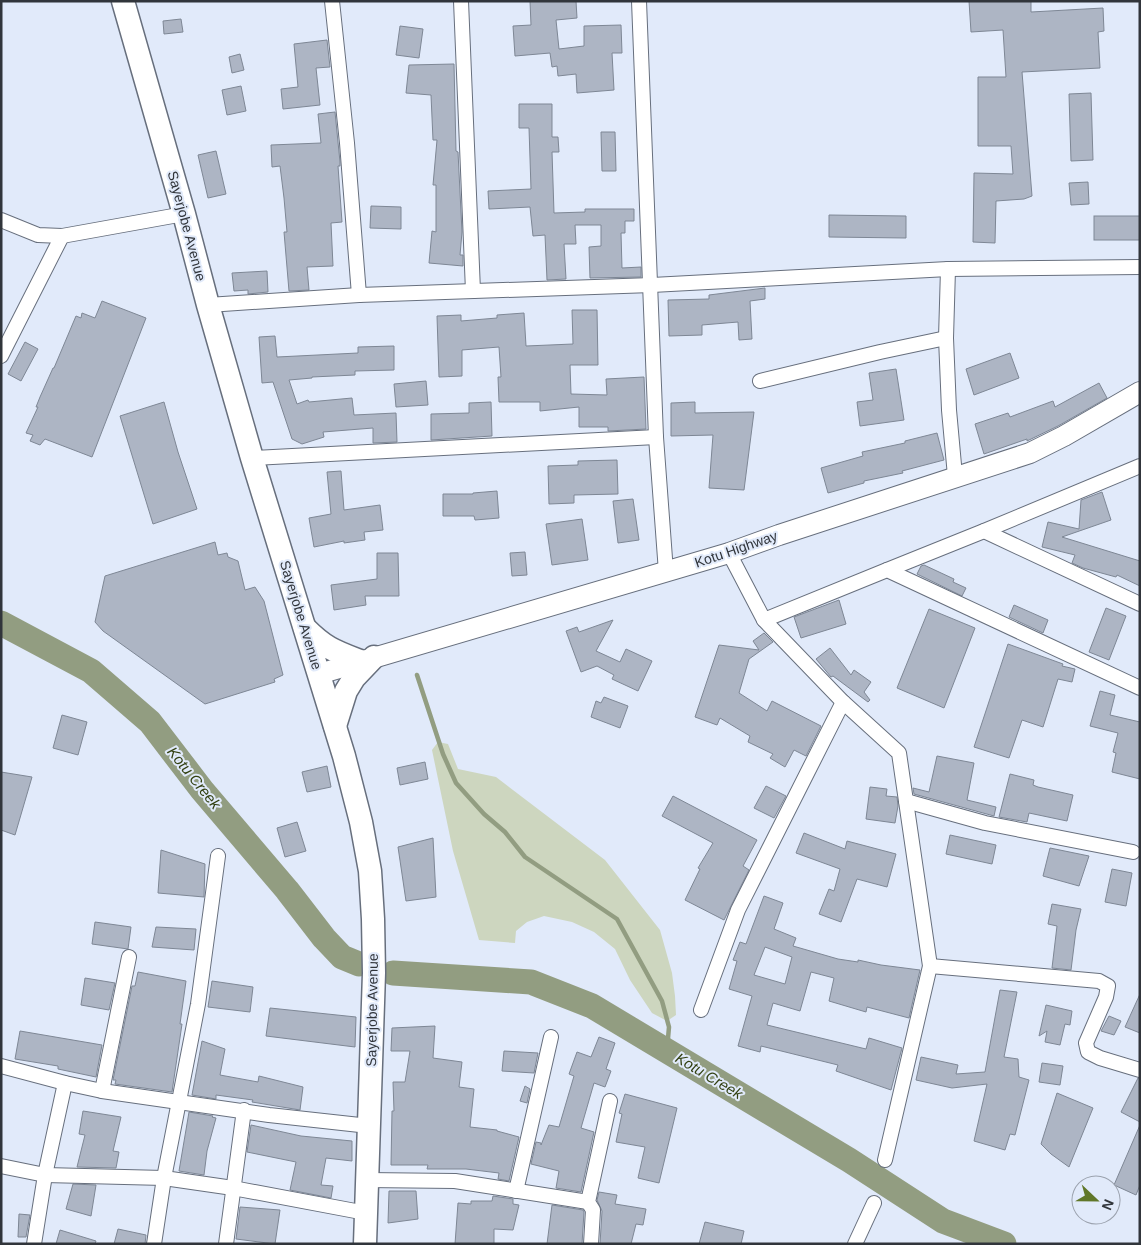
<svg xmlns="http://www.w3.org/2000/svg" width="1141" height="1245" font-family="Arial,sans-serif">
	<rect width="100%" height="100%" fill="#e1eafa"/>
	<path fill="#cdd6bf" d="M438,742L448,744L458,769L496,777L605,860L660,930L672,973L675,996L676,1015L667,1021L652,1013L630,980L615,949L594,932L572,922L544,916L527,922L516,931L515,943L479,940L453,851L432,750Z"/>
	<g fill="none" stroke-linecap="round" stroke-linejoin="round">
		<path stroke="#929d81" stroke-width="4.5" d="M417,675L443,754L456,783L484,814L505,832L525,857L617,919L662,1001L669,1027L667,1050"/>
		<g stroke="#929d81" stroke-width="25">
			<path d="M1,623L91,671L150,722L202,790L287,890L324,938L342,957L359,964"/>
			<path d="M393,973L531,982L592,1006L849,1160L943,1221L1004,1244"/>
		</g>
	</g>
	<g fill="#adb5c4" stroke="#7e8795" fill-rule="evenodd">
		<path d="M530,1H576L577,18L556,20L559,49L584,46V26L621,25L622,53H612L614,90L577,93L576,74L558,76L557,66L552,67L550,53L515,56L513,26L531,25Z"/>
		<path d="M969,1H1031V12L1103,8L1104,31L1098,32L1100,68L1022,72L1032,196L1024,199L996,201L995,243L973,242L974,173L1013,174L1011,146H978V77H1006L1003,30L971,32Z"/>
		<path d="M181,19L183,32L164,34L163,21Z"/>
		<path d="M400,26L423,29L419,58L396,55Z"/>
		<path d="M327,40L330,67L316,68L320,105L283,109L281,89L298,87L294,44Z"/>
		<path d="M240,54L244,70L232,73L229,57Z"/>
		<path d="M454,64L456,151L458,152L462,232L460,255H463V266L429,263L432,231L436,232V185H433L437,140H433L431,95L406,93L409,65Z"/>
		<path d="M241,86L246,111L227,115L222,90Z"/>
		<path d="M1091,93L1093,160L1071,161L1069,94Z"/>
		<path d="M519,104H552V137H558L559,152H552L554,213L585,212V209H634V221H625V233H621L622,268L641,267V277L590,278L589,247L601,246V225H575L576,244H564L566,279L547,280L545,235L533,236L530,207L489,209L488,191L531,189L529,128H519Z"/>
		<path d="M335,112L340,162V166H338L342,222L331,223L333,266L307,267L309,290L289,291L284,232H287L284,198L280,166L272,167L271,145L321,143L318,114Z"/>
		<path d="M601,132H615L616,171H602Z"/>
		<path d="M216,151L226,194L208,198L198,155Z"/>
		<path d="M1088,182L1089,204L1071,205L1069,183Z"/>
		<path d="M371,206L401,207V229L370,228Z"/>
		<path d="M829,215L906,216V238L829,237Z"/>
		<rect x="1094" y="216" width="46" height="24"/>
		<path d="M267,271L268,292L248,294V290L234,291L232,273Z"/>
		<path d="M765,288V299L750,301L752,339L739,340L738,322L702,325V335L669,336L668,300L709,299V295Z"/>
		<path d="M102,301L146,318L92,457L45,439L40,445L30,441L33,435L26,433L38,407H36L40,397L53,368H54L76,316L81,318L82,313L95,318Z"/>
		<path d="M572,310H597L598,365H570L571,394L607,395L606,379L644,377L646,429L608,431V427H579V407L540,411V402H499L498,377H501L499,347L462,350V376L439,377L437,316L461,315V321L497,318V315L524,313L526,346L573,344Z"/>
		<path d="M275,336L277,357L358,353V347L394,346V370L355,371V375L312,377V378L289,380L297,404L308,400L309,402L352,398L354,415L396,413L397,442L373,443V428L323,432L324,437L302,444L292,439L273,382L262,383L259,337Z"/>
		<path d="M25,342L38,349L21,381L8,374Z"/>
		<path d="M1010,353L1019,378L974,395L966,369Z"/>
		<path d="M896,369L904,420L860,426L857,402L873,400L869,373Z"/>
		<path d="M426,381L428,405L396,407L394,384Z"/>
		<path d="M1099,383L1107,398L1058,426L1027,441V439L984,454L975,424L1008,413L1010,417L1053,401L1055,407Z"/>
		<path d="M164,402L178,452L197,509L153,524L120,416Z"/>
		<path d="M491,402L492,436L431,440V414L469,413V403Z"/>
		<path d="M695,402V413L754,412L744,490L709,488L713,435L671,436V403Z"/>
		<path d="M937,433L944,460L902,471L903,473L864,481V483L828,493L821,468L863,456L862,452L905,443V441Z"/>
		<path d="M617,460L618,494L574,495V503L549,504L548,466L578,465V461Z"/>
		<path d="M341,471L344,510L380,505L383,530L364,532L365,540L344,543V541L314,547L309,518L331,514L327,472Z"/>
		<path d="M497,491L499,518L475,520L474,516H443V494H473V493Z"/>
		<path d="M1102,492L1111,520L1062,537L1140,561V586L1117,575L1116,577L1083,568L1072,563L1075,555L1042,547L1048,522L1079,529L1081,500Z"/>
		<path d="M633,499L639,540L618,543L613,501Z"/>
		<path d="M582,519L588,560L552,565L546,524Z"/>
		<path d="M215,542L218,555L227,553L228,557L238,561L245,590L255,587L264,601L283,675L274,679L275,682L205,704L103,631L95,622L105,576Z"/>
		<path d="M525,552L527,575L512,576L510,553Z"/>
		<path d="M377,553H398L399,596H365L366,605L334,610L331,585L377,579Z"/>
		<path d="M924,565L954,579L953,582L966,588L962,596L917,574L921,566Z"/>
		<path d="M839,600L846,624L801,638L794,617Z"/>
		<path d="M1014,605L1048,620L1043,633L1009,617Z"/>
		<path d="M1106,608L1126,616L1109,660L1089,652Z"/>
		<path d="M929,609L975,628L944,708L897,688Z"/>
		<path d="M613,620L596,651L620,662L626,649L652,661L638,691L612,679L614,675L597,666L581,672L566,631L577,627L579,632Z"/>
		<path d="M764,633L773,642L749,659L739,693L767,711L772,701L821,726L806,756L794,750L785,767L770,758L773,754L748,742L750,736L720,718L717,725L695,717L719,645L759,650L753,641Z"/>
		<path d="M1008,644L1063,664L1062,666L1075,669L1072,682L1058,679L1043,727L1022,720L1009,758L974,747Z"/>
		<path d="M830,648L851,675L854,670L871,682L864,692L870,700L868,702L833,676L831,677L816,659Z"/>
		<path d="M1100,691L1115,695L1110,715L1140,722V779L1112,772L1116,753L1113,752L1118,733L1090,726Z"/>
		<path d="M604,697L628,706L620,728L591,717L596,701L601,703Z"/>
		<path d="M62,715L87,722L78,755L53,748Z"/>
		<path d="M937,756L974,763L967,800L996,807L994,816L914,794L913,788L929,792Z"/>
		<path d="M425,762L428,779L400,785L397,768Z"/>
		<path d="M327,766L331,787L307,792L302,772Z"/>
		<path d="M1,772L32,777L15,835L1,830Z"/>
		<path d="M1010,774L1034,780L1033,785L1038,787L1073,795L1067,821L1029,813L1027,822L999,817Z"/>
		<path d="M766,786L786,796L774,818L754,808Z"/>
		<path d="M870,787L887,789L886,796L897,797L898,806L895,823L866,819Z"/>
		<path d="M673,796L757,840L743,866L749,870L724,920L685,900L700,869L698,868L713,843L662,816Z"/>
		<path d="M297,822L306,851L285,857L277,828Z"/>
		<path d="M804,833L845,849L847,841L896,854L887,887L857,879L841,922L819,914L829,889L834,891L840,869L796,853Z"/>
		<path d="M950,835L996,845L992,864L946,854Z"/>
		<path d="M433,838L436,897L406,901L398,847Z"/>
		<path d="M1050,848L1089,856L1079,886L1043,876Z"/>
		<path d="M161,850L205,864L204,897L158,893Z"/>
		<path d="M1112,869L1132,873L1126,906L1105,902Z"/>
		<path d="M764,896L783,903L774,929L796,938L793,946L838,959L858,962V960L881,965L920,970L909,1018L867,1007L866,1012L829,1001L834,978L811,972L800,1011L773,1003L767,1025L866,1049L869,1038L902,1048L891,1090L836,1071L838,1065L761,1046L760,1052L738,1046L752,996L729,989L737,961L733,960L740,942L746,944ZM765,947L792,957L785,984L754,975Z"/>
		<path d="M1052,904L1081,909L1076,930L1071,970L1052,968L1057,926L1048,924Z"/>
		<path d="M95,922L131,927L128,949L92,944Z"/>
		<path d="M156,927L196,929L194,950L152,947Z"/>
		<path d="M138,972L186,981L180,1024H182L172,1092L115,1084L116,1080H113L132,986H135Z"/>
		<path d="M85,978L115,983L109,1010L81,1005Z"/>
		<path d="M212,981L253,987L250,1012L208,1007Z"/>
		<path d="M1000,990L1017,992L1004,1057L1018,1059L1019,1077L1029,1080L1015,1135L1010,1134L1005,1150L974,1141L987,1084L952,1088L916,1080L921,1057L958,1065L956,1074L985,1072Z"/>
		<path d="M1140,994V1033L1125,1027Z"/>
		<path d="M1046,1005L1072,1011L1070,1025L1065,1024L1060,1045L1045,1042L1047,1031L1039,1036Z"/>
		<path d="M270,1008L356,1017L355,1047L266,1036Z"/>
		<path d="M1109,1016L1121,1021L1114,1035L1101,1031Z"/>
		<path d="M435,1026L433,1058L462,1062L459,1087L474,1089L470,1127L497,1130V1131L519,1137L509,1181L498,1179L499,1173L466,1169H427L428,1165H391L392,1111H394L393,1082H405L410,1051H391L392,1028Z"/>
		<path d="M20,1031L102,1045L96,1077L58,1069V1066L15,1059Z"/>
		<path d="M599,1037L615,1043L606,1069L611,1071L605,1087L594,1083L581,1128L594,1132L581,1192L556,1188L559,1171L531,1164L536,1142L541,1143V1145L549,1125L559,1127L574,1076L569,1074L577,1052L591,1057Z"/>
		<path d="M202,1041L225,1049L220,1075L258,1082L259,1076L303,1087L300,1110L252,1102L253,1100L216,1095V1099L192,1095Z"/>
		<path d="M504,1051L538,1053L534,1073L502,1071Z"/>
		<path d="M1042,1063L1063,1066L1060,1085L1039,1082Z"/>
		<path d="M1138,1078L1140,1079V1122L1121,1112Z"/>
		<path d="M525,1086L530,1089L527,1103L520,1101Z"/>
		<path d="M1057,1093L1093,1108L1069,1167L1051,1154L1041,1144Z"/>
		<path d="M625,1094L677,1108L659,1183L638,1178L645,1147L616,1142L622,1114L619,1113Z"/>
		<path d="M83,1111L121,1117L113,1151L119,1152L116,1168L77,1167L85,1135L79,1134Z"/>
		<path d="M189,1112L213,1116L212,1117L216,1118L207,1151L204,1175L179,1171Z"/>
		<path d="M251,1125L301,1136L352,1141V1161L326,1158L321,1185L333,1186L331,1198L290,1190L296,1162L247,1152Z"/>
		<path d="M1140,1125V1185L1136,1195L1114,1185Z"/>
		<path d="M73,1184L96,1185L91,1216L66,1209Z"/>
		<path d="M389,1191H416L418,1219L388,1223Z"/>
		<path d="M599,1192L617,1195L615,1204L646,1209L643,1225L636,1224L631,1244H600L602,1211L597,1200Z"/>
		<path d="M493,1196L513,1199V1204L519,1205L513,1230L494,1229V1244H455L458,1203L471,1204V1201H492Z"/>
		<path d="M552,1205L583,1210L584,1212L582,1244H547Z"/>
		<path d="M240,1207L280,1210L275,1244L236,1239Z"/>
		<path d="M19,1214L30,1215L26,1237H18Z"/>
		<path d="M705,1222L744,1231L741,1244H699Z"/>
		<path d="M118,1229L146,1235L145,1244H114Z"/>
		<path d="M60,1230L96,1241L95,1244H56Z"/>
	</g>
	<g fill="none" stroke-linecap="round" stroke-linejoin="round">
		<defs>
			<g id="street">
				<path d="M332,1L347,143L359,295"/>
				<path d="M461,1L473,291"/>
				<path d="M639,1L656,437L666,572"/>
				<path d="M1,220L38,235L62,236L184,214"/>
				<path d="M948,269L946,338L949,410L955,476"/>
				<path d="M208,305L359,295L652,285L948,269L1140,267"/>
				<path d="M1,356L62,236"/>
				<path d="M760,381L880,352L946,338"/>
				<path d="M252,458L656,437"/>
				<path d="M984,531L1140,604"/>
				<path d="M729,553L764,620L887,570L1140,688"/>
				<path d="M887,570L984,531L1140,466"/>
				<path d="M764,620L843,702L899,753L930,966L885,1160"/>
				<path d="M906,801L985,823L1133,852"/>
				<path d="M930,966L1099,981L1108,986L1106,997L1086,1043L1088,1052L1100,1058L1140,1070"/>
				<path d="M701,1010L738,910L843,702"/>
				<path d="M1,1066L65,1083L102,1091L269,1115L369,1126"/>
				<path d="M102,1091L129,957"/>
				<path d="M1,1166L45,1175L164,1178L233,1188L366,1213"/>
				<path d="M366,1180L455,1181L588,1202"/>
				<path d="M516,1191L551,1037"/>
				<path d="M34,1244L45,1175L65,1083"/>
				<path d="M154,1244L164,1178L198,1004L218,856"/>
				<path d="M226,1244L244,1110"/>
				<path d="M591,1244L593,1210L588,1202L610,1101"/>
				<path d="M855,1244L874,1203"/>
			</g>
			<path id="secondary" d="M319,674L729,553L779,535L1030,453L1064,436L1140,392"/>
			<g id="primary">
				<path d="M123,1L184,214L208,305L252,458L344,756L361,822L370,871L373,919L374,973L365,1244"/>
				<path d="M305,628C325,648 334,651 360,661"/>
				<path d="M335,726L346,691L354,678L374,657"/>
			</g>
		</defs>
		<use href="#street" stroke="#676f7d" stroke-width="16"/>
		<use href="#secondary" stroke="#676f7d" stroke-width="22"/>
		<use href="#primary" stroke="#676f7d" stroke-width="25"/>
		<use href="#street" stroke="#fff" stroke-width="14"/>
		<use href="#secondary" stroke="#fff" stroke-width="20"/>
		<use href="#primary" stroke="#fff" stroke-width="22"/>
	</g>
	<g text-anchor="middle" stroke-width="4" stroke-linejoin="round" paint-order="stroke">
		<g font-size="14" fill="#31353b" stroke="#e1eafa">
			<text transform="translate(187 226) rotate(75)" y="5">Sayerjobe Avenue</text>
			<text transform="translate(736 549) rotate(-19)" y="5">Kotu Highway</text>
			<text transform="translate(301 615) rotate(73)" y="5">Sayerjobe Avenue</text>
			<text transform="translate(372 1010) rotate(-89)" y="5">Sayerjobe Avenue</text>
		</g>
		<g font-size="15" font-style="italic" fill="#324011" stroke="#e1eafa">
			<text transform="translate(194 778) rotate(51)" y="5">Kotu Creek</text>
			<text transform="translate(709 1076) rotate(31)" y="5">Kotu Creek</text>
		</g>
	</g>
	<rect width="1141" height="1245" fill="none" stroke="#31353b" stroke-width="5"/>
	<g transform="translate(1096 1200) rotate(112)"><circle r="24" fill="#e1eafa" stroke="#9ba2ae"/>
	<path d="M0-4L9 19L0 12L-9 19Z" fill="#607729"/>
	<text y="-8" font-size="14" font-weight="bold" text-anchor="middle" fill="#31353b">N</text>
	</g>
</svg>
